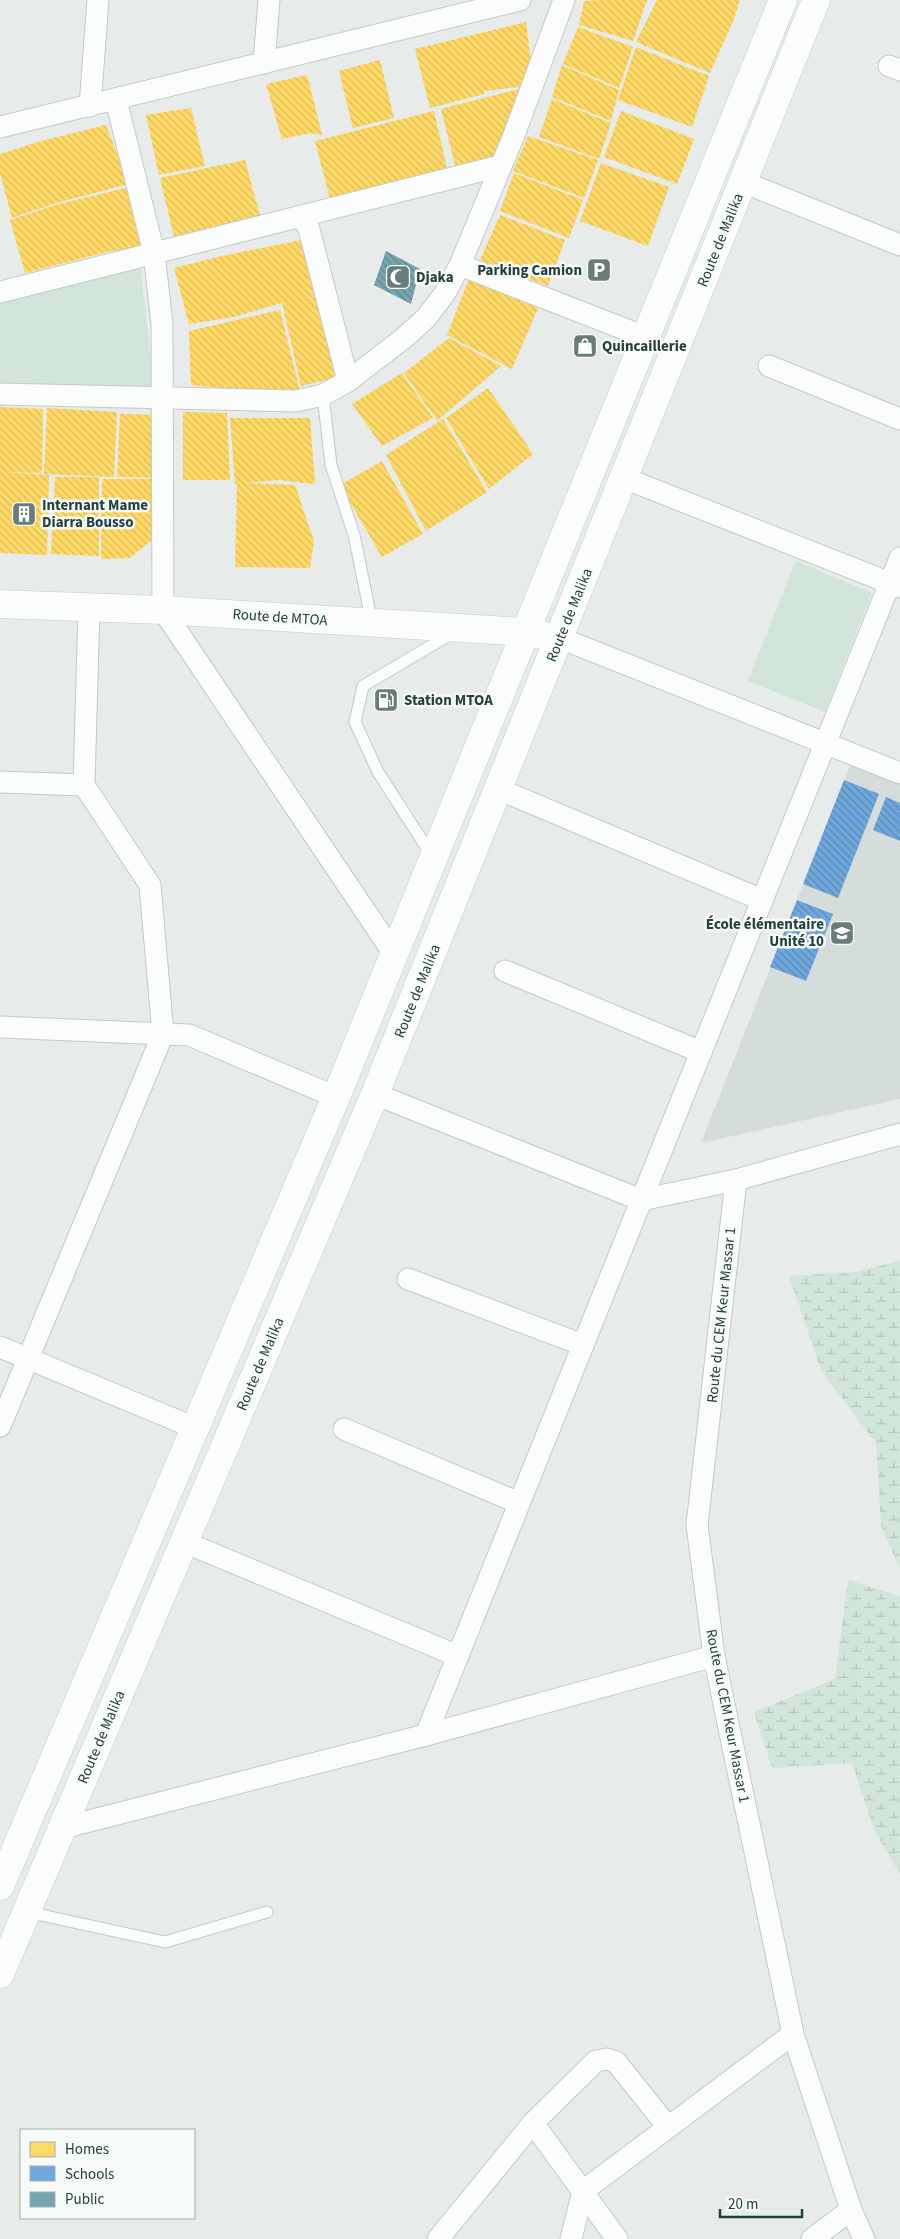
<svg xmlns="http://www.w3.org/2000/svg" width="900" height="2239" font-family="'Source Sans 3',sans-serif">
	<defs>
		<pattern id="wetland-marsh" width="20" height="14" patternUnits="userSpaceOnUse" patternTransform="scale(1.25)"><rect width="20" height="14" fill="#d1e5da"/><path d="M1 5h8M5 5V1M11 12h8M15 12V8" fill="none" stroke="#b3c6bc"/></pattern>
		<pattern id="homes-back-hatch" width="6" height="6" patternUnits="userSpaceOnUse" patternTransform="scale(1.25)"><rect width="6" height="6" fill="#ffd966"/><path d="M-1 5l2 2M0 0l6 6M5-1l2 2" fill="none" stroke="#dabb59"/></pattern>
		<pattern id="schools-back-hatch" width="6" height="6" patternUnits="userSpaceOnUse" patternTransform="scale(1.25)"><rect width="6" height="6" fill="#6fa8dc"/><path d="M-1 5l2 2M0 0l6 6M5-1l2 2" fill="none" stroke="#5b8ab4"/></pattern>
		<pattern id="public-back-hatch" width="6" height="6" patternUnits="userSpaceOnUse" patternTransform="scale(1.25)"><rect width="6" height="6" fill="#76a5af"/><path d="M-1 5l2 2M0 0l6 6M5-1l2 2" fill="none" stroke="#618890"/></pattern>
	</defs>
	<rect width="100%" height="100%" fill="#e7eceb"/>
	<path fill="#d5dddb" d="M851,763L900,784V1099L701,1143Z"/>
	<g fill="url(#wetland-marsh)">
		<path d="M900,1261V1569L881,1526L876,1443L821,1370L789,1276L856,1272Z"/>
		<path d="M848,1580L900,1596V1874L874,1830L852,1763L772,1768L754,1712L835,1679Z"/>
	</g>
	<g fill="#d1e5da">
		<path d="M140,262L154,390L0,383V297Z"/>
		<path d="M796,561L872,593L825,712L748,681Z"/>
	</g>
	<g fill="url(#homes-back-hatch)">
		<path d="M603,0H647L633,41L579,25L584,1Z"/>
		<path d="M657,0H740L734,19L710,73L636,42Z"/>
		<path d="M526,22L531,62L526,86L484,91V94L430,108L415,49Z"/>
		<path d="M578,27L633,47L619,88L563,64Z"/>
		<path d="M636,47L709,76L692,127L618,100Z"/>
		<path d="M380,60L394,118L353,128L339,71Z"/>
		<path d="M562,65L619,90L611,121L552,97Z"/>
		<path d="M307,75L322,135L311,133L282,139L266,84Z"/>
		<path d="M527,87L499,160L456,169L441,109Z"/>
		<path d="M552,99L611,123L599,159L539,137Z"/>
		<path d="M191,108L205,166L159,175L146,115Z"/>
		<path d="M434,111L448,173L331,203L315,141Z"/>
		<path d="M621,111L694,139L677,184L604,157Z"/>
		<path d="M106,125L129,184L56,203L12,218L0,173V154L41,141Z"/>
		<path d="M528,136L598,160L584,198L513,171Z"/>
		<path d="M245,160L261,219L175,241L160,178Z"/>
		<path d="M601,163L669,187L648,246L580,221Z"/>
		<path d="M514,173L583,200L569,238L500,211Z"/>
		<path d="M134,186L149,245L107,252L25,273L10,220L55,205Z"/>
		<path d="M500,215L565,240L548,286L480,260Z"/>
		<path d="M306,239L320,295L302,299L316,297L335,378L301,386L282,303L234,317L189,324L174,268L222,256Z"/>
		<path d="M469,279L538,308L512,369L447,335Z"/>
		<path d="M280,310L300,391L260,392L191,385L189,331Z"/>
		<path d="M449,338L501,366L437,421L404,373Z"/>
		<path d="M402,373L433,418L382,446L352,404Z"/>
		<path d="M488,388L533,454L489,489L446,418Z"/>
		<path d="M0,407L43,409L42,473L2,472L49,475L47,555L0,553Z"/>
		<path d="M47,408L117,412L114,477L44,474Z"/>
		<path d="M183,412L227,413L230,480H183Z"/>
		<path d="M120,414L160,415L158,478L117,477Z"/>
		<path d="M230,418H310L315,484L278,480L246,483L295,485L314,541L310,568L235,567L237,483L235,484Z"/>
		<path d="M443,419L487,492L426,531L386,455Z"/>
		<path d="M382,461L423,534L382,557L340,485Z"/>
		<path d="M55,477H99V556L51,554Z"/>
		<path d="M102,479H158V535L130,558L102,559L101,556Z"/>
	</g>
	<g fill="url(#schools-back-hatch)">
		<path d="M844,780L879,794L838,898L803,884Z"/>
		<path d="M886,797L900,803V841L873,830Z"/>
		<path d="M797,900L833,914L806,981L770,967Z"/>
	</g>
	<path fill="url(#public-back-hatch)" d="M386,251L420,269L411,304L374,285Z"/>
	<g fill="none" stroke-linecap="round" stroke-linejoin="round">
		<defs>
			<g id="lane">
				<path d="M323,395L331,465L354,535L372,623"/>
				<path d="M432,856L378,772L355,722L363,686L451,634"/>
				<path d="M27,1912L165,1942L267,1912"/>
			</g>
			<g id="street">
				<path d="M264,63L269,0"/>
				<path d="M889,66L900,70"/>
				<path d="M116,100L154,253L162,324L163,610L394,954"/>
				<path d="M90,106L98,0"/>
				<path d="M0,127L520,0"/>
				<path d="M743,182L900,245"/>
				<path d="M302,217L309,229L348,381"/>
				<path d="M460,265L645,337"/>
				<path d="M0,292L500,166"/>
				<path d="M769,366L900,419"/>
				<path d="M0,394L296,401L323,395L348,381L404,338L426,318L445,293L460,265L514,135L564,0"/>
				<path d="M624,478L900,587"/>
				<path d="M560,638L900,773"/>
				<path d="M0,782L84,785"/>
				<path d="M498,789L762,900"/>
				<path d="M505,971L701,1052"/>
				<path d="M0,1027L189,1035L336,1097"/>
				<path d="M375,1094L641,1200L736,1180L900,1134"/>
				<path d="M736,1180L697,1525L714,1656L793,2034L851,2210L864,2239"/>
				<path d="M408,1279L583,1345"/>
				<path d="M0,1347L195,1428"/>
				<path d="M0,1426L163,1034L150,885L84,785L89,607"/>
				<path d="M344,1429L519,1503"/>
				<path d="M184,1542L458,1656"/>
				<path d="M426,1735L900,558"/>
				<path d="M62,1828L426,1735L714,1656"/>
				<path d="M533,2123L617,2239"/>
				<path d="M438,2239L533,2123L596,2061L607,2059L616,2062L668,2127"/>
				<path d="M571,2239L583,2191L793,2034"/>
				<path d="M812,2239L851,2210"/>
			</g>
			<g id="secondary">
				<path d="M0,604L163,610L525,632L542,635"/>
				<path d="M0,1886L336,1097L783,0"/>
				<path d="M0,1974L375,1094L816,0"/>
			</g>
		</defs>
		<use href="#lane" stroke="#c4c9c8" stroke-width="13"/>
		<use href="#street" stroke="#c4c9c8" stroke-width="23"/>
		<use href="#secondary" stroke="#c3cac8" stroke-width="29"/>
		<use href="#lane" stroke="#fbfcfc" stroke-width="11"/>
		<use href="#street" stroke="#fbfcfc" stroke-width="21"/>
		<use href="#secondary" stroke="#fbfcfc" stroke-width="28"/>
	</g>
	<defs>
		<symbol id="parking-square" viewBox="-11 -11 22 22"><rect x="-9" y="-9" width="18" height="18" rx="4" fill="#687c7a" stroke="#f6faf9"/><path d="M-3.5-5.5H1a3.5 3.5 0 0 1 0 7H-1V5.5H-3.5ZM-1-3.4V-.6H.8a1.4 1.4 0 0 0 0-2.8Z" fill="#fff"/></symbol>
		<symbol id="mosque-square" viewBox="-11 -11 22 22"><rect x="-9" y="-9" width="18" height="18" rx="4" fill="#687c7a" stroke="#f6faf9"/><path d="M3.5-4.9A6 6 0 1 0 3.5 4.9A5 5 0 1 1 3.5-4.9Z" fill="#fff"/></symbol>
		<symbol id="shop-square" viewBox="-11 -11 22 22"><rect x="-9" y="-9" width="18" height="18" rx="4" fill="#687c7a" stroke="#f6faf9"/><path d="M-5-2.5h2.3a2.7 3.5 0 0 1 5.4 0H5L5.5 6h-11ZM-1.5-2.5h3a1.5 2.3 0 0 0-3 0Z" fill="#fff"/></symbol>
		<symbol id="building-square" viewBox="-11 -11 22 22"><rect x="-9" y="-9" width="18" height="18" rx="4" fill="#687c7a" stroke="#f6faf9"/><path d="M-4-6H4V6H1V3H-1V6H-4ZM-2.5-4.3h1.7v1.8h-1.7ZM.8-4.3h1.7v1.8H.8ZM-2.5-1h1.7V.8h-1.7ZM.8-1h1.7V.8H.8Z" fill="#fff"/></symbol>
		<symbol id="fuel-square" viewBox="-11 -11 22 22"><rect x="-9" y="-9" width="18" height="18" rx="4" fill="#687c7a" stroke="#f6faf9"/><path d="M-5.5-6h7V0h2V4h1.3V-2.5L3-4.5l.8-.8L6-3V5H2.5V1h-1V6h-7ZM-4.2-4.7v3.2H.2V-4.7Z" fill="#fff"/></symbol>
		<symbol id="school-square" viewBox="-11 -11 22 22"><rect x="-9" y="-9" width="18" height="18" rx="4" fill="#687c7a" stroke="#f6faf9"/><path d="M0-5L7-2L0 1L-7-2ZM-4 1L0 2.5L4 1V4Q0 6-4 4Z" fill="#fff"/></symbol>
	</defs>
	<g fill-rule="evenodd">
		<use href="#parking-square" x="585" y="256" width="28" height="28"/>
		<use href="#mosque-square" x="384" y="263" width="28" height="28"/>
		<use href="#shop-square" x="571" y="332" width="28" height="28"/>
		<use href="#building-square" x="10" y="500" width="28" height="28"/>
		<use href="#fuel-square" x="372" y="686" width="28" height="28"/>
		<use href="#school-square" x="828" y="919" width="28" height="28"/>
	</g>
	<g text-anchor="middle" stroke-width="5" stroke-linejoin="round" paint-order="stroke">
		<g font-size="15" fill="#24403d" stroke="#f6faf9">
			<text transform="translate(720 240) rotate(-68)" y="5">Route de Malika</text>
			<text transform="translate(569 615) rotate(-68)" y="5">Route de Malika</text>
			<text transform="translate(280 617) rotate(4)" y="5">Route de MTOA</text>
			<text transform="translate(417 991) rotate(-68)" y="5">Route de Malika</text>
			<text transform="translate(721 1315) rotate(-84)" y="5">Route du CEM Keur Massar 1</text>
			<text transform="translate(260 1364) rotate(-67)" y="5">Route de Malika</text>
			<text transform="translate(728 1716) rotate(79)" y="5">Route du CEM Keur Massar 1</text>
			<text transform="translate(101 1737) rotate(-67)" y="5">Route de Malika</text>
		</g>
		<g font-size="15" font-weight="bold" fill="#24403d" stroke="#f6faf9" text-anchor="start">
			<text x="582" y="275" text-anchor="end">Parking Camion</text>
			<text x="416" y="282">Djaka</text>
			<text x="602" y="351">Quincaillerie</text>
			<text x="42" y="510">Internant Mame<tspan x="42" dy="17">Diarra Bousso</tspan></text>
			<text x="404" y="705">Station MTOA</text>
			<text x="824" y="929" text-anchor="end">École élémentaire<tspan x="824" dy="17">Unité 10</tspan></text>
		</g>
	</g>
	<rect x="20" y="2129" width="175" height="90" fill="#f6faf9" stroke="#a2b0ae"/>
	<rect x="30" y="2142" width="25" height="15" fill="#ffd966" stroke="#a2b0ae"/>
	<text x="65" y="2154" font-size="15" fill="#24403d">Homes</text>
	<rect x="30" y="2166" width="25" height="15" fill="#6fa8dc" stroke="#a2b0ae"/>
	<text x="65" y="2179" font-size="15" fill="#24403d">Schools</text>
	<rect x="30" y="2192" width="25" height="15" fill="#76a5af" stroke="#a2b0ae"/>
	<text x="65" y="2204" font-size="15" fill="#24403d">Public</text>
	<path d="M720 2209v8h82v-8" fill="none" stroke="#24403d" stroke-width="2.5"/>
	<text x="728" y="2209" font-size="15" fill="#24403d" stroke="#f6faf9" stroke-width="4" paint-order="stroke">20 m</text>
</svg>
